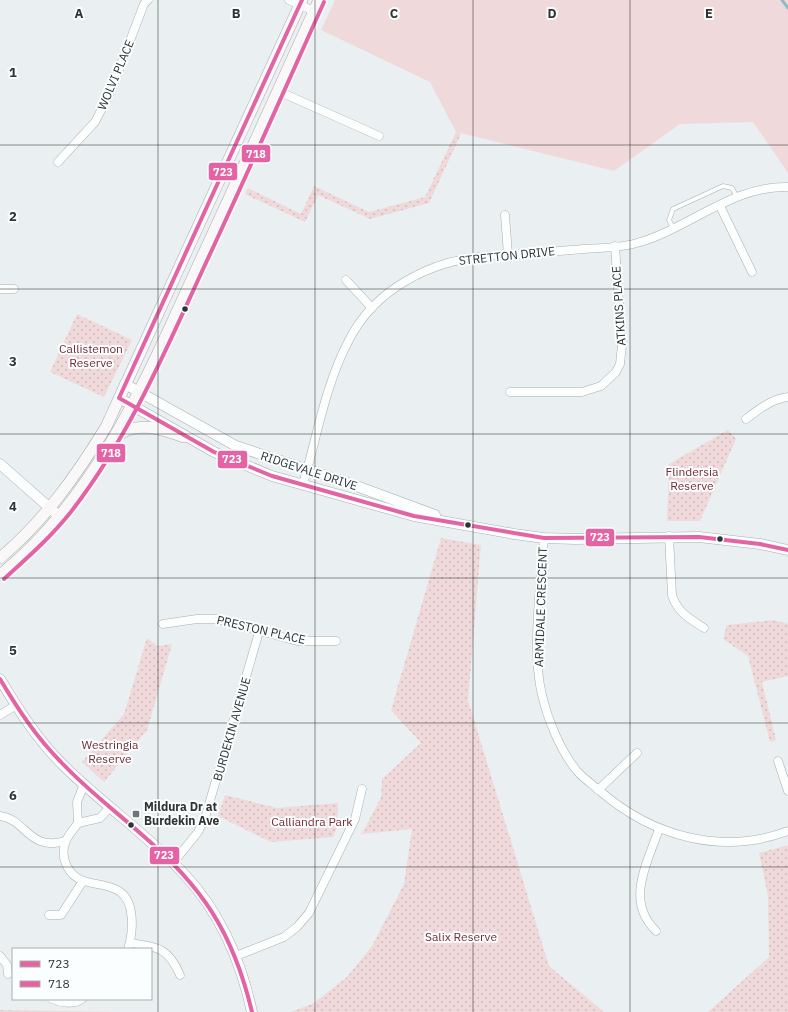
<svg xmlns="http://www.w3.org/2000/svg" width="788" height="1012" font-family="'IBM Plex Sans',sans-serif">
	<defs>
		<pattern id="park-dots" width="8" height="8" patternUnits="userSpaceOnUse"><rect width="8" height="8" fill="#f0d9db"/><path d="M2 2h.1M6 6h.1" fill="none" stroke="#cebbbd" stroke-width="1.8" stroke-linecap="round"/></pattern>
	</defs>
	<rect width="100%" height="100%" fill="#eaf0f2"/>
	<path fill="#f0d9db" d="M335,0H788V173L753,122L680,124L614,171L456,132L430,82L321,30Z"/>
	<g fill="url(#park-dots)">
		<path d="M456,132L461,134L429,203L370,219L318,195L305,222L245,194L248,188L301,214L314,186L369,212L425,197Z"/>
		<path d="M77,314L132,340L104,397L50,372Z"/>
		<path d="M728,430L736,439L700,521H667L669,464Z"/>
		<path d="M441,538L481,545L468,700L549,966L604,1012H291L314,1003L347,977L372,946L404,884L412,829L362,834L381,797L382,779L421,743L391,710Z"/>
		<path d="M773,620L788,624V676L762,682L776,740L770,742L748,656L723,639L727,625Z"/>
		<path d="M147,638L157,646L172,644L147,730L104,782L82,762L124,714Z"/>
		<path d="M225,795L277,808L338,803L337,827L333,837L271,842L218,816Z"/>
		<path d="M788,845V1012H708L769,957L768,896L759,853Z"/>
		<path d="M0,1010L120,1012H0Z"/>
	</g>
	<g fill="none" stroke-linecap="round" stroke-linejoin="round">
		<path stroke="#89bdc7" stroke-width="3" d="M782,0L788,8"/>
		<defs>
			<path id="service" d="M673,228L669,220L673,209L723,186L732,188L737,197"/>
			<g id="minor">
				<path d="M289,0L314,11"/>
				<path d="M278,91L379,136"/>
				<path d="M58,162L95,122L110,93L144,4L148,0"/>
				<path d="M720,206L752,272"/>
				<path d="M505,215L508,255"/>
				<path d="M346,280L372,308"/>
				<path d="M0,289H14"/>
				<path d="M510,392H582L601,386L616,372L620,364L622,345L615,246"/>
				<path d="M746,419C759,409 772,399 788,397"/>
				<path d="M303,484C317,437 325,386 348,342C374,289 431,260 488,256C520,254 551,252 583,249C601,248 620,248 637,243C688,229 733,185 788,187"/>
				<path d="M669,536L672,595C677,612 690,619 704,628"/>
				<path d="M544,538C541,585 531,650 542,695C548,720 560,750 577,771C583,778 593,785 600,791C652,836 721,856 788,831"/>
				<path d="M163,624L197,619H217L297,641H336"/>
				<path d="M0,715L16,705"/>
				<path d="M778,761L788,791"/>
				<path d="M84,784L77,802L78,823C74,829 68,835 66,841C59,857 68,876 84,881C96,885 108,884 119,891C136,902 133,933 128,949"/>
				<path d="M598,790L637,753"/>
				<path d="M0,816C26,819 29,852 65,841"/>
				<path d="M78,823L100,818L110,807"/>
				<path d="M173,863L198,832L205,818L259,632"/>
				<path d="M49,915H61L83,881"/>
				<path d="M656,931C625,901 647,864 659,829"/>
				<path d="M130,943C157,947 168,947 180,975"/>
				<path d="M0,956L7,965L8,974"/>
				<path d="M236,956L284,937L297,927L309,913L355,819L362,789"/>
				<path d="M52,999C61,1003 74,1005 82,999"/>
			</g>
			<g id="tertiary">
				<path d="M125,384L236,446L351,484L435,515"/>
				<path d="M119,398L214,452L272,476L414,516L514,534L544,538L575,539L699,537L760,544L788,550"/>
				<path d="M0,464L60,517"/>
				<path d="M0,679C18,709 37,739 62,764C101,803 148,835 185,875C221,914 241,961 252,1012"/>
			</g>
			<g id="secondary">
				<path d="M117,436C137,420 162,429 184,437"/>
				<path d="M0,558C44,521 76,476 106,427L302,0"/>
				<path d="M0,575C97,497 146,380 196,270C238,180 278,90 319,0"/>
			</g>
		</defs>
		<use href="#service" stroke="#a9aeaf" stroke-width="5"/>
		<use href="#minor" stroke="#a9aeaf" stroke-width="9"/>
		<use href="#tertiary" stroke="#a9aeaf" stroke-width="11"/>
		<use href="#secondary" stroke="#a9aeaf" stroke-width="12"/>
		<use href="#service" stroke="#fcfdfd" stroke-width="4"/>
		<use href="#minor" stroke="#fcfdfd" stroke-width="8"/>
		<use href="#tertiary" stroke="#fcfdfd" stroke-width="10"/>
		<use href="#secondary" stroke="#f9f7f8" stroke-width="11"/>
		<defs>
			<g id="bus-1">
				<path d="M302,0L119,398L214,452L272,476L414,516L544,538L699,537L760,544L788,550"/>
				<path d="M0,679C18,709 36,737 61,762C85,788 114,810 140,833C202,886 233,932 252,1012"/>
			</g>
			<path id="bus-2" d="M4,579C27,558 50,538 70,513C128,439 165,352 204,267C245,179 284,91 324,2"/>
		</defs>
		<use href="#bus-1" stroke="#fbfefe" stroke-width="7"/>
		<use href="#bus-2" stroke="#fbfefe" stroke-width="7"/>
		<use href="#bus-1" stroke="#e463a4" stroke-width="4"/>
		<use href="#bus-2" stroke="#e463a4" stroke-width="4"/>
	</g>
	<path fill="none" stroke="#2f3334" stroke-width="1" stroke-opacity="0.55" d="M158,0V1012M315,0V1012M473,0V1012M630,0V1012M0,145H788M0,289H788M0,434H788M0,578H788M0,723H788M0,867H788"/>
	<g fill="#2f3334" stroke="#fbfefe" stroke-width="1.5">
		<circle cx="185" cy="309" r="3.5"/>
		<circle cx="468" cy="525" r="3.5"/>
		<circle cx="720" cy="539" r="3.5"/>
		<circle cx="131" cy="825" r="3.5"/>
	</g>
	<rect fill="#707576" stroke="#fbfefe" stroke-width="1.5" x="132" y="810" width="8" height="8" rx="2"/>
	<g text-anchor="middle" stroke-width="4" stroke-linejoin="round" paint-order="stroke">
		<g font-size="12" fill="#2f3334" stroke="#fbfefe">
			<text transform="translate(116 75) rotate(-67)" y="4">WOLVI PLACE</text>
			<text transform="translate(507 256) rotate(-6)" y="4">STRETTON DRIVE</text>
			<text transform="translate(619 306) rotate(-94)" y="4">ATKINS PLACE</text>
			<text transform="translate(309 471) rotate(18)" y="4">RIDGEVALE DRIVE</text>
			<text transform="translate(541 607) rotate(-88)" y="4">ARMIDALE CRESCENT</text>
			<text transform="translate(261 630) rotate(13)" y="4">PRESTON PLACE</text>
			<text transform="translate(232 729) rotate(-74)" y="4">BURDEKIN AVENUE</text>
		</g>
		<g font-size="12" fill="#742b34" stroke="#fbfefe">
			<text x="91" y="353">Callistemon<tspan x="91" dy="14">Reserve</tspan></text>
			<text x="692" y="476">Flindersia<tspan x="692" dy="14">Reserve</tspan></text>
			<text x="110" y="749">Westringia<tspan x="110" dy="14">Reserve</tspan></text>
			<text x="312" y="826">Calliandra Park</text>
			<text x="461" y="941">Salix Reserve</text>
		</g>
		<g font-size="12" font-weight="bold" fill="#2f3334" stroke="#fbfefe" text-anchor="start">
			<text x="144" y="811">Mildura Dr at<tspan x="144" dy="14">Burdekin Ave</tspan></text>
		</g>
	</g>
	<g font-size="13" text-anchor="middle" font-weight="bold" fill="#2f3334" stroke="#fbfefe" stroke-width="4" stroke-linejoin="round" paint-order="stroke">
		<text x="79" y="18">A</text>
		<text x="236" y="18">B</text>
		<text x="394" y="18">C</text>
		<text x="552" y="18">D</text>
		<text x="709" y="18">E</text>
		<text x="13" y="77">1</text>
		<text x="13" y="221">2</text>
		<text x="13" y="366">3</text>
		<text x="13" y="511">4</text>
		<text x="13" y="655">5</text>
		<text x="13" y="800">6</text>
	</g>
	<g stroke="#fbfefe" stroke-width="1.5">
		<rect x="241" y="144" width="30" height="19" rx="4" fill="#e463a4"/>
		<rect x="208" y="162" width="30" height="19" rx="4" fill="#e463a4"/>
		<rect x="96" y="443" width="30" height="20" rx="4" fill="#e463a4"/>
		<rect x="217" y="450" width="31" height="19" rx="4" fill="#e463a4"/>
		<rect x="585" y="528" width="30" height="19" rx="4" fill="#e463a4"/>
		<rect x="149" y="846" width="31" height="19" rx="4" fill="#e463a4"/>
	</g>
	<g font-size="11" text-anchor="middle" font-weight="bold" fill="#fff">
		<text x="256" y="158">718</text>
		<text x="223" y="176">723</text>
		<text x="111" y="457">718</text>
		<text x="232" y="463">723</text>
		<text x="600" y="541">723</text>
		<text x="164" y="859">723</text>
	</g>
	<rect x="12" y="948" width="140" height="52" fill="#fbfefe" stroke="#a9adad"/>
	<rect x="20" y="961" width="20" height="6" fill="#e463a4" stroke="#a9adad"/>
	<text x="48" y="968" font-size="12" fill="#2f3334">723</text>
	<rect x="20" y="981" width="20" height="6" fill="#e463a4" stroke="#a9adad"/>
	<text x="48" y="988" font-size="12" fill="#2f3334">718</text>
</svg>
